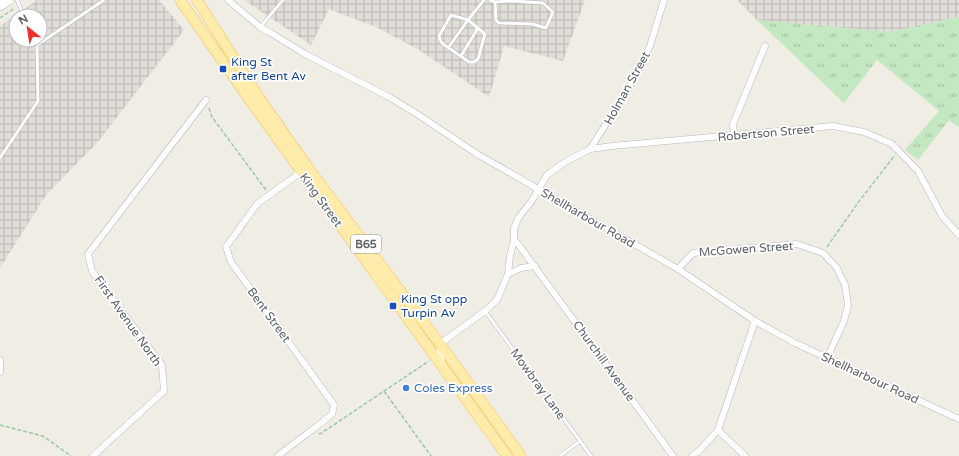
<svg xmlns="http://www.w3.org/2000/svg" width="959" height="456" font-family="'Varela Round',sans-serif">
	<defs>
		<pattern id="industrial-grid" width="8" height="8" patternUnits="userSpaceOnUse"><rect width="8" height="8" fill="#e1ded9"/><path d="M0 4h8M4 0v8" fill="none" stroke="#bab7b4"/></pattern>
		<pattern id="grass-tufts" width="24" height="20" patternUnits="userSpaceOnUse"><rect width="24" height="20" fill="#c4e8c1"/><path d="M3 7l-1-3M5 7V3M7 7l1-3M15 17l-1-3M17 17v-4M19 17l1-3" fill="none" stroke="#a2bfa1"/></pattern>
	</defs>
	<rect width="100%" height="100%" fill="#f0ede5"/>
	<g fill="url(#industrial-grid)" fill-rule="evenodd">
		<path d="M37,0H159L184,30L97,143L46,195L0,268V26ZM16,16H40V40H16Z"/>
		<path d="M244,0H585L563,61L504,46L489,97L419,50L378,28L329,9L311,45Z"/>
		<path d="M737,0H959V17L889,32L757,20Z"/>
	</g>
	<path fill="url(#grass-tufts)" d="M959,17V127L949,120L918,160L905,150L939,111L877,60L844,103L757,20L889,32Z"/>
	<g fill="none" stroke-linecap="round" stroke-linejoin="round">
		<defs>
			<g id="lane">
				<path d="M17,0L24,16"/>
				<path d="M490,0L495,2L512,1L543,3L553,12L546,28L532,24L499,23L496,20L495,2"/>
				<path d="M451,15L468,20L485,34L478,59L474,62H469L443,44L440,40L439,36Z"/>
				<path d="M260,27L283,0"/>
				<path d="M37,45L104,0"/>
				<path d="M448,48L468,20L484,0"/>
				<path d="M461,56L478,28"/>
				<path d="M0,158L38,101L37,45L35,40"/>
				<path d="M485,311L591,456"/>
				<path d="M560,456L580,441"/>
			</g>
			<g id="street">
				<path d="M228,0L260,27L271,33L305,54L389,97L417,114L477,154L678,269L755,321L795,343L959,419"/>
				<path d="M734,136L733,124L765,46"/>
				<path d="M590,149L630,86L650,46L664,0"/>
				<path d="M514,240L518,244L673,456"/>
				<path d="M678,269L693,253L797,244L823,253L837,268L845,285L848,305L844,321L827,358"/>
				<path d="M508,274L521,268L535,266"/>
				<path d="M0,360V372"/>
				<path d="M442,362L440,354V344L485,311L497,300L508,274L510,256L514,240V228L519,217L531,202L547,175L565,162L590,149L612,146L833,126L864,132L892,144L918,171L942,216L959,235"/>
				<path d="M718,430L745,456"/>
				<path d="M93,456L164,391L162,365L92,271L88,254L206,100"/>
				<path d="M278,456C296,441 315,429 332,414L334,405L231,262L226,247L257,204L301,172"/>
				<path d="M692,456L699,451L718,430L755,321"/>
			</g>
			<path id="secondary" d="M0,6L9,0"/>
			<g id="primary">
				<path d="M180,0L254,106L507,456"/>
				<path d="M197,0L260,99L309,169L440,344L521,456"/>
			</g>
		</defs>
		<use href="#lane" stroke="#b5b8bc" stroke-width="4"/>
		<use href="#street" stroke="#b5b8bc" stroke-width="7"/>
		<use href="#secondary" stroke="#b6babf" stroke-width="10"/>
		<use href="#primary" stroke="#f5bf58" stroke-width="11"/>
		<g stroke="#9ac9a4" stroke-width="1.5" stroke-dasharray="4 2" stroke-linecap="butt">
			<path d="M0,18L15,8"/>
			<path d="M209,108L212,117L266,190"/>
			<path d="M827,247L857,204L895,155"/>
			<path d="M384,391L431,456"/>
			<path d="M0,425L43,436L71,456"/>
			<path d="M319,433L320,434L429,361"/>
		</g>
		<use href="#lane" stroke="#fff" stroke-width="3"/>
		<use href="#street" stroke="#fff" stroke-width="6"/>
		<use href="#secondary" stroke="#fff" stroke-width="9"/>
		<use href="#primary" stroke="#ffecab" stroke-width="10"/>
	</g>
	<g fill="#1a4fb4" stroke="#fff" stroke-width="1.5">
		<rect x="219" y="65" width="8" height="8" rx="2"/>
		<rect x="389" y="302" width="8" height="8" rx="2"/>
	</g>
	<circle fill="#3f7fe0" stroke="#fff" stroke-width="1.5" cx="406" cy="388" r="4"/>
	<g text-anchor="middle" stroke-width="3.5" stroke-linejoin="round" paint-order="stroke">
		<rect fill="#fff" stroke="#8e9094" stroke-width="1" x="351" y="235" width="30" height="18" rx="3"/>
		<g font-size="11" font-weight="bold" fill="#5d6166">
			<text x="366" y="248">B65</text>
		</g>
		<g font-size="12" fill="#164399" stroke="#fff" text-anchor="start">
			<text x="231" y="66">King St<tspan x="231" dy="14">after Bent Av</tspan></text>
			<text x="401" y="303">King St opp<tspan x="401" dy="14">Turpin Av</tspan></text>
		</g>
		<g font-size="12" fill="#5d6166" stroke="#fff">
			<text transform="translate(627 88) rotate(-61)" y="4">Holman Street</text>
			<text transform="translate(766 133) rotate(-5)" y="4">Robertson Street</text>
			<text transform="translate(321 200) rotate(54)" y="4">King Street</text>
			<text transform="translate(588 218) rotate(30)" y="4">Shellharbour Road</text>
			<text transform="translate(746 249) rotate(-4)" y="4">McGowen Street</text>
			<text transform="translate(269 315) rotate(54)" y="4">Bent Street</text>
			<text transform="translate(128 321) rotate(55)" y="4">First Avenue North</text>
			<text transform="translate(604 361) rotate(54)" y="4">Churchill Avenue</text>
			<text transform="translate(870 378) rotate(25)" y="4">Shellharbour Road</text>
			<text transform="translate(538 384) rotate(54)" y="4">Mowbray Lane</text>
		</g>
		<g font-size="12" fill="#366cbe" stroke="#fff" text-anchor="start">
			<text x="414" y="392">Coles Express</text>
		</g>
	</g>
	<g transform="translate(28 28) rotate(330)"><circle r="19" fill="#ffffff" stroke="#bec0c2"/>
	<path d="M0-3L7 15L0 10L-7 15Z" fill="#ee2f2d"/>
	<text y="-6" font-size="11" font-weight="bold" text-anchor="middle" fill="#5d6166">N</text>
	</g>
</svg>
